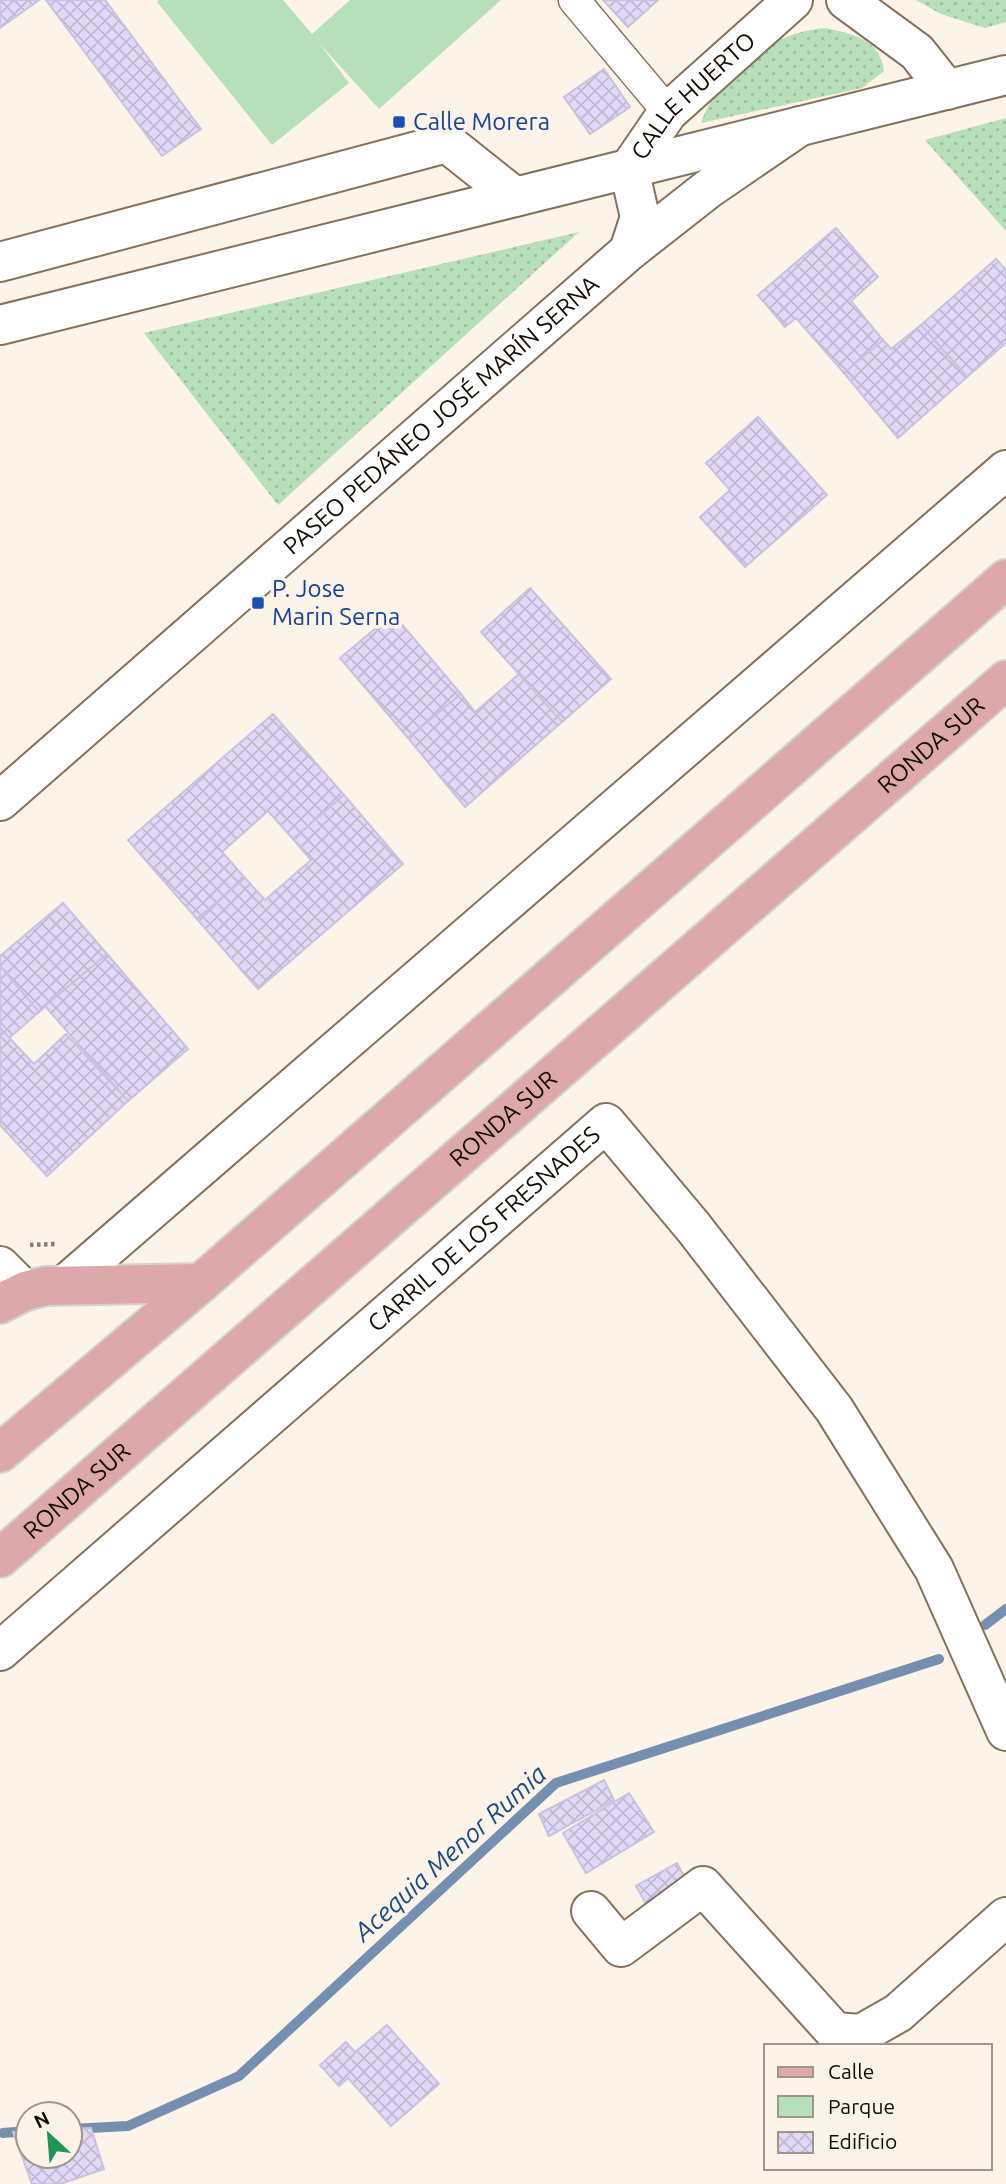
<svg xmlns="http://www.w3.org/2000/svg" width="1006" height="2184" font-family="Ubuntu,sans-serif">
	<defs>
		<pattern id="green-dots" width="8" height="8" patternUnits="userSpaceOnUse" patternTransform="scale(1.75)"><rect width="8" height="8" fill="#b7dfb9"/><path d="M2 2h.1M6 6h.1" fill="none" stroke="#9cbe9d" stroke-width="1.8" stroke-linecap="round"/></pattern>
		<pattern id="building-cross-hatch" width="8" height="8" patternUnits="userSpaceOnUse" patternTransform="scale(1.75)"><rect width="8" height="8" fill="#e1d9f7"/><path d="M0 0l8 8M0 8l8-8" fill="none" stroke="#c0b9d2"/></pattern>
	</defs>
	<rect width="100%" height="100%" fill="#fcf3e9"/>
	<g fill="url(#green-dots)">
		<path d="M916,0H1006V22L985,28L941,14Z"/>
		<path d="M825,28C853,34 880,39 884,71L862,88L701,123C719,72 771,32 825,28Z"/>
		<path d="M1006,118V231L925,140Z"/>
		<path d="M579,232L278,505L144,333Z"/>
	</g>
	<path fill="#b7dfb9" d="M159,0H283L312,34L350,0H501L379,109L320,44L349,83L272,145L157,2Z"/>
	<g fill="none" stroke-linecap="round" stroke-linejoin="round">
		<g stroke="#758fb0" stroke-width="10">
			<path d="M985,1625L1006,1609"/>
			<path d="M70,2129L128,2126L239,2076L556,1783L939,1659"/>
			<path d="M3,2133L28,2131"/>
		</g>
	</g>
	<g fill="url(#building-cross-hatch)" stroke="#c9c2df" stroke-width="2">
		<path d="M0,0H39L0,28Z"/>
		<path d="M46,0H105L201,129L162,156Z"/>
		<path d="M603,0H658L628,27Z"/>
		<path d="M604,69L630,107L590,134L564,97Z"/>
		<path d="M836,228L878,277L851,301L883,340L844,373L796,318L785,327L758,295Z"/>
		<path d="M996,259L1006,270V343L967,377L921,325Z"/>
		<path d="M921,325L967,377L898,438L844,373L883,340L891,349Z"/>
		<path d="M758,417L827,495L745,567L700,517L730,490L706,463Z"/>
		<path d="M530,588L611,679L562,722L481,632Z"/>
		<path d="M393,614L461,694L408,738L340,658Z"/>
		<path d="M519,674L562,722L465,807L408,738L461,694L475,712Z"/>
		<path d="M273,714L344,795L293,839L268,811L222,852L245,878L197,919L128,840Z"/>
		<path d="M344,795L403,864L258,989L197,919L245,878L265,900L311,860L293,839Z"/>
		<path d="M63,903L107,954L39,1012L0,966V956Z"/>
		<path d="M107,954L188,1049L128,1101L45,1006Z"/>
		<path d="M0,966L39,1012L9,1038L0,1028Z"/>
		<path d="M0,1028L34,1064L66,1034L128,1101L47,1176L0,1125Z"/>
		<path d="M604,1780L614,1800L549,1836L539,1814Z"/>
		<path d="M629,1793L654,1832L586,1873L563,1833Z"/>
		<path d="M677,1863L690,1887L651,1913L636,1886Z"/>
		<path d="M387,2025L439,2084L391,2126L348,2078L339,2086L320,2065L346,2042L355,2052Z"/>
		<path d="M91,2128L104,2169L60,2184H32L13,2132L28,2131V2156H70V2129Z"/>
	</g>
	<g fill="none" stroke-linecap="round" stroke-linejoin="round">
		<defs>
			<path id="pedestrian" d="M574,0L668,112"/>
			<g id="minor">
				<path d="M846,0L917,52L947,90"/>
				<path id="s1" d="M629,169L668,112L793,0"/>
				<path d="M629,251L640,217L629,169"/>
				<path d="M0,262L447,143L515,197"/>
				<path d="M0,325L1006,75"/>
				<path id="s2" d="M0,801L629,251L708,189L800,126"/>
				<path d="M0,1266L25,1291"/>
				<path d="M67,1283L1006,470"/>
				<path id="s3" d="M0,1651L606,1123L694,1228L834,1409L934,1569L1006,1731"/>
				<path d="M591,1911L621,1947L703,1886L835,2032L861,2034L898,2013L1006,1917"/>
			</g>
			<g id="primary">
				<path d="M0,1304L25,1291L46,1286L201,1283"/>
				<path d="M0,1453L201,1283L1006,579"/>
				<path id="s4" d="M0,1558L1006,680"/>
			</g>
		</defs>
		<use href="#pedestrian" stroke="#85715c" stroke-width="33"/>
		<use href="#minor" stroke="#85715c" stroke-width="42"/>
		<use href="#primary" stroke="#d4d3d2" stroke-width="42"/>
		<path stroke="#877f77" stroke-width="4.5" stroke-dasharray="3.5 3.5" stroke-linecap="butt" d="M30,1245L56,1244"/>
		<use href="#pedestrian" stroke="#fff" stroke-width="30"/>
		<use href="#minor" stroke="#fff" stroke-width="38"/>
		<use href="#primary" stroke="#dda8a9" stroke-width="38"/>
	</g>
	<g fill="#1a4fb4" stroke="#fcf3e9" stroke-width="2.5">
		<rect x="392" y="115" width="14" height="14" rx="3.5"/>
		<rect x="251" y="596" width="14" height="14" rx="3.5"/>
	</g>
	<g text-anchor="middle" stroke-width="7" stroke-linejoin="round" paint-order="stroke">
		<g font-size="24" fill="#120b04" stroke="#fcf3e9">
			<text dy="8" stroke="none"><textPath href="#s1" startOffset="98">CALLE HUERTO</textPath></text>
			<text dy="8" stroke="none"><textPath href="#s2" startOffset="586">PASEO PEDÁNEO JOSÉ MARÍN SERNA</textPath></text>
			<text dy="8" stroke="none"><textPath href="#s4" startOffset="1236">RONDA SUR</textPath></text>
			<text dy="8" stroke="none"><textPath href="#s4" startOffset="668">RONDA SUR</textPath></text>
			<text dy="8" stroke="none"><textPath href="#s3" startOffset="642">CARRIL DE LOS FRESNADES</textPath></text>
			<text dy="8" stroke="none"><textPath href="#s4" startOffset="102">RONDA SUR</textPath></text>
		</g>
		<g font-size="24" fill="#164399" stroke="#fcf3e9" text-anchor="start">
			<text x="413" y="130">Calle Morera</text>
			<text x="272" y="597">P. Jose<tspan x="272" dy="28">Marin Serna</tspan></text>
		</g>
		<g font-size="26" font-style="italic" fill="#1a4b83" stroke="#fcf3e9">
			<text transform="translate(450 1853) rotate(-42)" y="9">Acequia Menor Rumia</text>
		</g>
	</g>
	<rect x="764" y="2044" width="228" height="126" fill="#fcf3e9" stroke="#9e968d" stroke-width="2"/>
	<rect x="778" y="2067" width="35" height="10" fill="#dda8a9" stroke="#9e968d" stroke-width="2"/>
	<text x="828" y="2079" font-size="21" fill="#120b04">Calle</text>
	<rect x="778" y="2096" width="35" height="21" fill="#b7dfb9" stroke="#9e968d" stroke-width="2"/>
	<text x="828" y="2114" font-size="21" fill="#120b04">Parque</text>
	<rect x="778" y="2132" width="35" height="21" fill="url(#building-cross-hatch)" stroke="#9e968d" stroke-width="2"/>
	<text x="828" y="2149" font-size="21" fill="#120b04">Edificio</text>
	<g transform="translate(49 2135) rotate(334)"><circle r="33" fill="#fcf3e9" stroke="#9e968d" stroke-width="2"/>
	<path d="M0-5L12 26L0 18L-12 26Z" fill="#1c9652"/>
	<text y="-10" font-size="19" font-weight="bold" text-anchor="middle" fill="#120b04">N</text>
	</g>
</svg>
